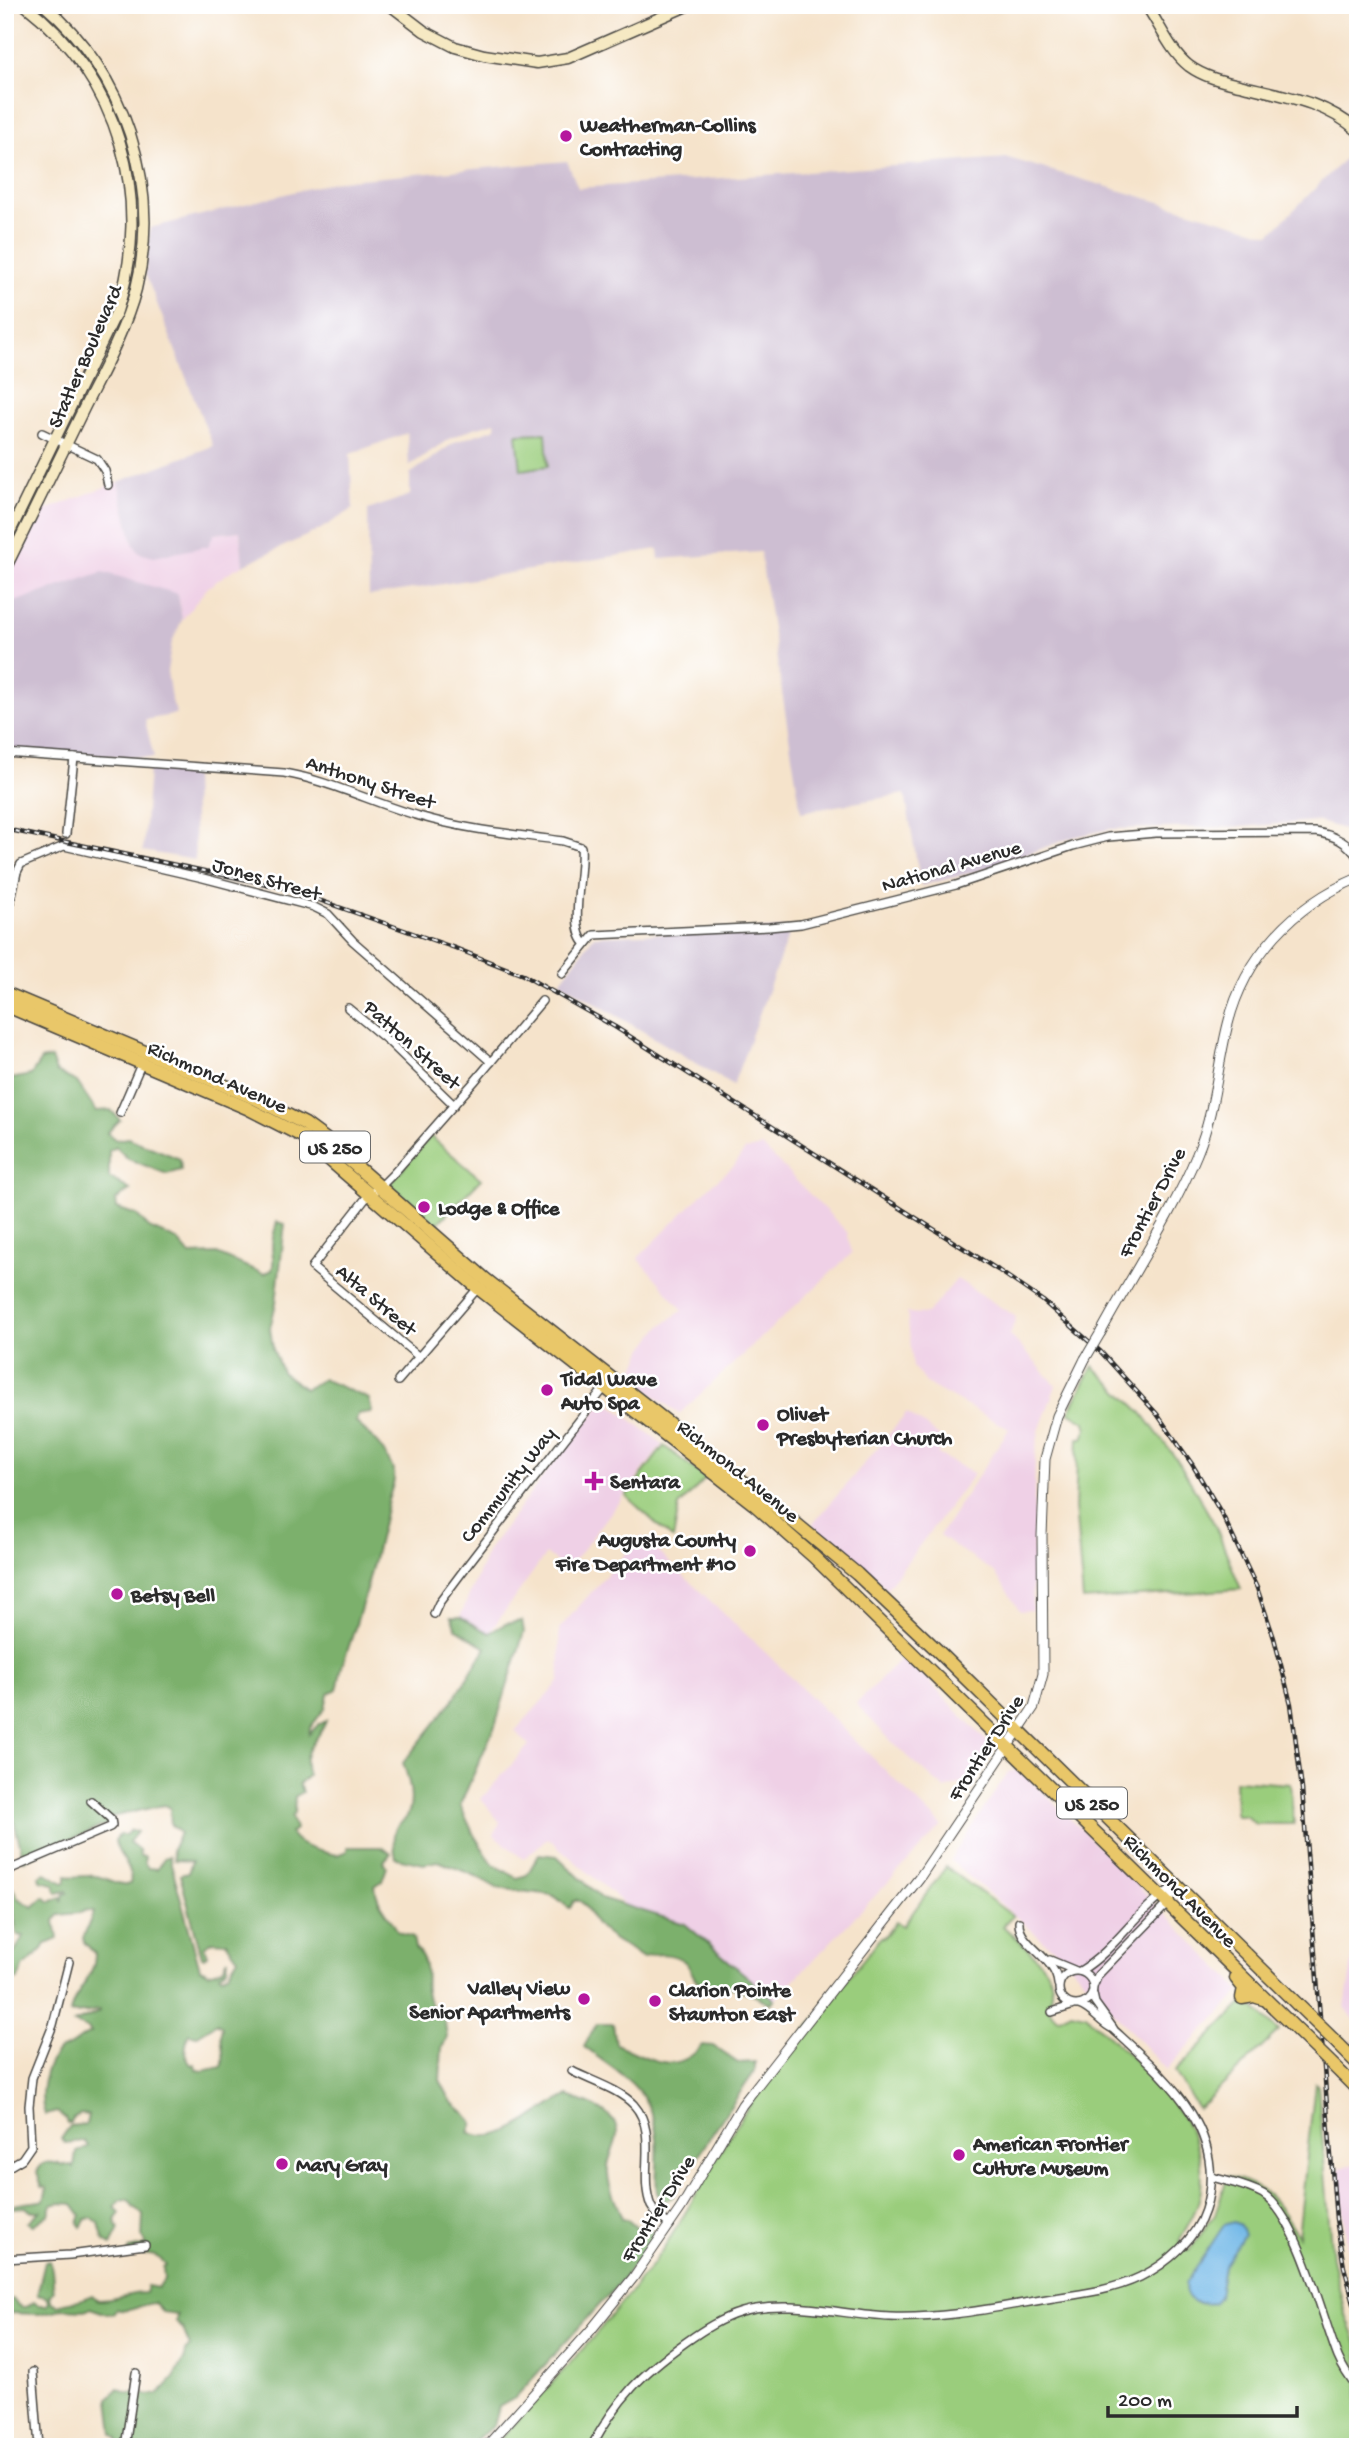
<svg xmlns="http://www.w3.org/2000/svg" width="1363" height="2452" font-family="'Gochi Hand',sans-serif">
	<rect width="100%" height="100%" fill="#fff"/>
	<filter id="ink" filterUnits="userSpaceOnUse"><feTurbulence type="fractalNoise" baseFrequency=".0143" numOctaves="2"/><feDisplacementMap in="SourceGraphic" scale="14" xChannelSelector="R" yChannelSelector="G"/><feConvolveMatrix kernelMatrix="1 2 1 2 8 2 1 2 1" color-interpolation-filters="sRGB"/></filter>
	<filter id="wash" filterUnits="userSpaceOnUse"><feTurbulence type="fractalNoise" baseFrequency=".00686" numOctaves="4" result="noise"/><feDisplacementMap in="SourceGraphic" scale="28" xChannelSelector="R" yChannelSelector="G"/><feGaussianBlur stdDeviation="1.57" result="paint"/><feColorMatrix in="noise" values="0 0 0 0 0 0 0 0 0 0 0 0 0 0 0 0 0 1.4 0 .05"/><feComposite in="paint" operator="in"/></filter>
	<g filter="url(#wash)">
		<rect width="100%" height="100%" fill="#f5e3cb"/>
		<g fill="#efd0e6">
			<path d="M118,482L133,543L240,531L243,565L231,571L207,588L182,620L178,594L5,605V526Z"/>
			<path d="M763,1147L847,1232L852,1253L679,1414L631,1377L644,1348L660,1327L683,1310L638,1258L711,1185L734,1166L745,1150Z"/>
			<path d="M957,1279L1016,1317L1010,1335L1056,1385L1039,1431L1035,1454L1032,1610L1020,1611L995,1573L939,1536L1009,1429L927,1384L913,1367L907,1313L927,1314Z"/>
			<path d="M605,1400L663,1444L577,1557L564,1568L546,1554L489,1633L460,1617L488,1550L557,1458Z"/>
			<path d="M907,1413L939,1436L938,1454L974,1474L887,1588L812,1525Z"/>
			<path d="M641,1536L766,1653L942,1826L775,2000L685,1924L629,1908L548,1838L523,1859L494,1835L500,1822L481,1799L529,1745L515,1731L560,1681L559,1629Z"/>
			<path d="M904,1656L992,1747L973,1779L945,1789L896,1746L856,1704Z"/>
			<path d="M1020,1770L1125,1872L1241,1991L1166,2070L1066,1960L950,1860L1008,1772Z"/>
			<path d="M1358,1922V2024L1345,2008Z"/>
			<path d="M1358,2163V2291L1348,2257L1339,2168Z"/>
		</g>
		<g fill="#cdbed2">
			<path d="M1358,145V842L1340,828L1315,821L1241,827L1110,829L1074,837L978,871L921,886L905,794L801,812L760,552L659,559L658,549L369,596L368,510L410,495V474L455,442L496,428L495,422L471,429L449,439L409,466L407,433L350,454L353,509L319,530L243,565L240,531L214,534L208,546L154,557L139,553L133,543L118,482L213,446L145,273L150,228L337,181L567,161L578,188L1008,158L1270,234Z"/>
			<path d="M103,572L178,594L182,620L172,642L167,671L171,699L177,714L145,720L154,758L5,751V605Z"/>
			<path d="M149,769L193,772L195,860L143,851Z"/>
			<path d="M791,928L733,1085L560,982L594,936Z"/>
		</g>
		<g fill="#9acd7c" stroke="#627c54" stroke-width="2">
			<path d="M546,433L548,466L521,470L517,434Z"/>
			<path d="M430,1136L481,1179L434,1227L388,1186Z"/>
			<path d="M1093,1366L1142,1413L1180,1464L1215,1525L1241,1589L1083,1600L1075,1507L1078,1438H1083L1087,1429L1085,1422L1069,1412Z"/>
			<path d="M664,1446L706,1478L679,1506L673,1539L626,1496Z"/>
			<path d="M1235,1780L1290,1784L1294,1824H1255L1246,1816H1236Z"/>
			<path d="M946,1867L1013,1916L1003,1926C1025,1948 1067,1974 1047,2007L1058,2019L1071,2012L1086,2015C1134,2062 1221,2126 1198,2203C1194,2216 1186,2228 1179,2241L1189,2251L1215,2214L1228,2176C1268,2186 1278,2204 1298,2236L1315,2083L1318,2086L1332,2258L1345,2313L1358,2346V2447H493C548,2387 605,2328 653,2263C689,2214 713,2158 747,2109C788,2049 836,1994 881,1937L883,1938L896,1922L903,1926Z"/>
			<path d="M1246,2000L1279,2031L1198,2109L1175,2072Z"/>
		</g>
		<g fill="#7bb06c" stroke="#536e4c" stroke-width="2" fill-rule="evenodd">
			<path d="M51,1058L56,1072L77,1082L96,1111L111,1110L120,1120L107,1133L116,1140L128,1138L180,1159L181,1170L167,1174L128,1159L116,1147L109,1151V1177L130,1190L116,1200L117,1208L137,1215L149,1228L177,1240L190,1255L217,1254L264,1274L272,1270C275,1260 272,1255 272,1246C272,1237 275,1230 277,1222L285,1224L276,1303L270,1328L273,1349L282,1372L305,1389L323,1379L369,1399L372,1412L358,1414L356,1422C372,1437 387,1451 394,1473C396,1481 389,1495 387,1504C375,1558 362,1612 343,1663C340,1671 340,1680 337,1689L328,1694L325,1708L310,1728L309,1734L318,1725L326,1721C318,1744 299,1747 308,1776L299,1784L302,1792L295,1796L294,1813L291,1817L295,1829L290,1833C301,1849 319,1851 337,1855L347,1851V1847H381L391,1853L384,1861L387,1867L382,1881L375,1886C376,1905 391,1915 397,1931L413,1937L415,1948C435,1966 418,1986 431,2005C433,2009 441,2012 444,2015L447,2037L442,2048L440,2080L451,2101L466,2114L473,2123L469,2132C501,2149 540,2108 568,2096C584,2102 618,2112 617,2134C617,2144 609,2155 608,2166C606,2184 616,2202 622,2218L627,2219L643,2234L653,2229L654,2237L622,2280L515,2398L499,2407L494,2426L480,2436L470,2447H118V2438L113,2434L109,2398L118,2388L129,2393L139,2392L149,2395L159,2394L174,2378L185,2358V2351L190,2346L183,2329L176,2322L177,2314L162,2312L154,2303C139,2304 131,2314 116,2309L113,2313L107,2314L90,2308L84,2310L62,2309L39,2314L5,2313V2300L13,2299C18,2308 25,2310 33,2302L38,2305H47L49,2302L47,2297L37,2295L45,2262L49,2261C54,2268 52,2282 54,2291L50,2297L52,2302L58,2305C70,2300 81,2302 92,2295L98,2300C115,2300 129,2293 145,2293L147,2286L158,2288L164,2279L163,2267L166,2265C155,2250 143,2257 129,2253V2249L146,2245L142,2237L143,2215L133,2206L129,2199L120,2200L115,2207L120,2213L115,2220L119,2229L111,2245L104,2241L99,2223L92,2218L86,2219L81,2227L78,2223L81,2215L73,2204L59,2203L52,2205L49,2214L33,2225L28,2222L40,2211H30L26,2207L13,2208L14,2205C24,2202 34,2203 44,2200L47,2188L42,2187L37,2172C45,2154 58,2167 72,2165L74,2167L76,2151H80L88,2146L84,2141L65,2143L61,2139L70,2126L86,2124L88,2115L81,2114L73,2119L71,2123H67L65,2118L57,2112L45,2115C38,2095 44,2067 58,2051C62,2047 68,2048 73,2044C80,2040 83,2035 91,2033L87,2028L74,2023L99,2012V2010C90,2011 78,2016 70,2013C74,1990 95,1978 95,1954L84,1942L83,1938L94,1911L87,1910L80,1913L59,1915L55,1921L58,1939L46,1944L43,1949L24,1966L18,1979L11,1981L14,1968L11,1965L5,1968V1955L12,1956L24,1936L17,1935L12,1902L5,1891L6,1886L11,1885L18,1898L33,1907L44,1897L50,1902L61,1897L62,1902L64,1894L68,1893L67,1891L57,1893L54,1884L40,1881L39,1876L46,1873L63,1883L66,1882V1876C76,1878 85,1875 96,1876C107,1878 117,1886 130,1884C134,1864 118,1859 115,1841L119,1835H125L131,1830L137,1832L129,1842L139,1850L140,1856L145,1857L144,1862L148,1868L157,1869L164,1858L169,1856L200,1969L209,1973L223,1968L228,1959L227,1968L219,1974L222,1976L229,1972L238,1958L226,1942L213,1941L204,1947L208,1954L204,1958L202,1957L180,1875L188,1873L192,1861L174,1860L172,1850L180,1833L171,1825L170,1808L164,1805L111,1817L107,1824L24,1860L9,1802H5V1077L11,1079L31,1075L41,1060ZM217,2023L222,2027C218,2041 227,2053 222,2067L202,2071L196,2069L195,2064L191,2065C183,2054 185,2046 189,2034L196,2036Z"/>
			<path d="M451,1617H460L489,1633L505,1624L522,1621L524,1632L495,1726L460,1805L474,1835L492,1863L517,1878L527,1875L539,1854L557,1856L601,1898L685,1924L775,2000L771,2004C754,1994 739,1988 719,1985C714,1984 707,1985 702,1984C692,1980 692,1968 685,1962C674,1953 655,1952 643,1958C628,1947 607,1938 596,1924C589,1915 590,1909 580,1901H574L570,1908C563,1905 559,1898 552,1895L497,1888L476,1876L438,1861L424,1864L396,1858C394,1848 391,1834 398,1825C400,1822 404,1821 406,1818C416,1802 409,1779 403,1763L454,1699L486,1648L456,1628Z"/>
			<path d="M596,2024H613L616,2044C646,2057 677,2078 702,2045L713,2046L738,2063L755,2062V2071L713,2132L673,2197L664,2201L657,2193C655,2175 659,2156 657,2138C650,2086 622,2076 584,2047Z"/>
		</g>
		<path fill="#6fb7e7" stroke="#4d7189" stroke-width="2" d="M1234,2222L1240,2225L1244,2235L1224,2266L1219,2296L1214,2303C1198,2305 1184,2302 1185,2284L1224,2225Z"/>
	</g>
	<g filter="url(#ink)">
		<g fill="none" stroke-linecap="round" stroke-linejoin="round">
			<defs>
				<g id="minor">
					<path d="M42,433L97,459L105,471L108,485"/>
					<path d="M5,753L284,773C331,781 373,803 419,816C466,830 515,834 563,841L581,847C584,870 568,930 586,944"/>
					<path d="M66,834L74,758"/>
					<path d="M5,928L17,872L21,864L64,846L203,878L314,907L328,914L353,941L491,1062"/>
					<path d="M562,974L594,935L769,927L801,924L956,885L1073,846L1108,837L1156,833L1315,832C1334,835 1348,842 1358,858"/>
					<path d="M348,1008L388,1041L454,1105"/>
					<path d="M120,1113L142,1062"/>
					<path d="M419,1357L312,1267L370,1193L380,1187L393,1174L474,1082L542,1001"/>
					<path d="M398,1381L478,1288"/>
					<path d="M434,1614L439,1603L469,1563L605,1387"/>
					<path d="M5,1875L13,1868L110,1827L112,1825L111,1819L91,1801"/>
					<path d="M1019,1922C1018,1945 1056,1957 1058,1984"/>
					<path d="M1050,1960L1074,1970"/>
					<circle cx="1076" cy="1988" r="17"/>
					<path d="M1080,1971C1117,1949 1138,1907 1176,1886"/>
					<path d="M1093,1987L1098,1975L1167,1904L1177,1886"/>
					<path d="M1093,1994L1095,2003L1113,2028"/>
					<path d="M1052,2012L1071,2006"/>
					<path d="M572,2071C591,2081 619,2089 634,2105C659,2133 638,2174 651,2206C655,2214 663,2220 670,2225"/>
					<path d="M5,2169L22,2159L31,2146L29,2106L32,2078L53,2025L69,1962"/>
					<path d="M1212,2177C1229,2182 1247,2185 1263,2194C1298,2216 1322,2317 1338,2357C1343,2369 1350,2379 1358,2389"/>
					<path d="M5,2259L70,2255L145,2245"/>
					<path d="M33,2372L39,2447"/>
					<path d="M125,2447L136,2373"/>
					<path d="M591,2447C618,2398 641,2374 686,2342C703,2330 721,2318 742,2312C789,2299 842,2315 890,2317C946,2319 998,2307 1053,2298C1082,2294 1113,2290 1140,2277C1167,2264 1196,2239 1205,2210C1230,2131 1165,2077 1113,2029C1100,2023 1093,2010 1079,2005"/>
				</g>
				<g id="tertiary">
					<path d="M1101,1332C1132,1275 1173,1213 1197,1154C1215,1112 1217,1067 1228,1024C1245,956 1294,905 1358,878"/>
					<path d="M486,2447L591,2330L633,2278L681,2208L742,2105L920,1877L1034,1707L1043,1674L1042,1536L1045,1459L1057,1416L1085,1359"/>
				</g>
				<g id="secondary">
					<path d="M390,5L424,31L455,47L484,55L537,63L568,58L689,5"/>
					<path d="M1146,5C1160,25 1170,51 1189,66C1204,77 1222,81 1239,85C1280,95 1325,101 1358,131"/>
					<path d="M5,542L117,311C154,199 119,78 25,5"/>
					<path d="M5,569C32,515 58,461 85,406C104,368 125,330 136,289C162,186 125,74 44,5"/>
				</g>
				<g id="primary">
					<path d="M5,993L254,1098L305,1124L324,1138L485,1279L783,1513L857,1574L938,1651L1297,2004"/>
					<path d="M5,1005L247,1108L302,1136L478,1288L754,1504L814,1557L1299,2032"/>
					<path d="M1236,1978L1244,1988L1242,1998L1254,1996L1263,1999"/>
					<path d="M1339,2045L1358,2064"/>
					<path d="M1342,2074L1358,2090"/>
				</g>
			</defs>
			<use href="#minor" stroke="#494743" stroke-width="10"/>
			<use href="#tertiary" stroke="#494743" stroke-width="11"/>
			<use href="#secondary" stroke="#494743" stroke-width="13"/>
			<use href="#primary" stroke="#494743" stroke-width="15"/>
			<use href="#minor" stroke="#fff" stroke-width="7"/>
			<use href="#tertiary" stroke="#fff" stroke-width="9"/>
			<use href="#secondary" stroke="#f6e9c3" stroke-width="10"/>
			<use href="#primary" stroke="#e9c769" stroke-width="12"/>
			<defs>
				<path id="rail" d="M5,829L285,888L455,948L523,975L615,1027L998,1270L1043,1301L1101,1352L1157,1414L1192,1464L1223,1516L1257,1588L1274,1638L1291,1704L1302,1789L1336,2219L1344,2267L1358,2317"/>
			</defs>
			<use href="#rail" stroke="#2b2b2b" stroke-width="4.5"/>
			<use href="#rail" stroke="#fff" stroke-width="2" stroke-dasharray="5" stroke-linecap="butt"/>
			<defs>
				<path id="tertiary-bridge" d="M1085,1359L1101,1332"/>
				<g id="primary-bridge">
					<path d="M1297,2004L1339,2045"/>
					<path d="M1299,2032L1342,2074"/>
				</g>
			</defs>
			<use href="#tertiary-bridge" stroke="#494743" stroke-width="11" stroke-linecap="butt"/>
			<use href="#primary-bridge" stroke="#494743" stroke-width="15" stroke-linecap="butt"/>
			<use href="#tertiary-bridge" stroke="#fff" stroke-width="9"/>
			<use href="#primary-bridge" stroke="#e9c769" stroke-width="12"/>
		</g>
	</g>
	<g fill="#b5179e" stroke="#fff" stroke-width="2.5">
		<circle cx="566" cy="136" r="7"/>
		<circle cx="424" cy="1207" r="7"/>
		<circle cx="547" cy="1390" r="7"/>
		<circle cx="763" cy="1425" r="7"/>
		<path d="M590.5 1470.5h7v7h7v7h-7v7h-7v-7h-7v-7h7z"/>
		<circle cx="750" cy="1551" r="7"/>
		<circle cx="117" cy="1594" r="7"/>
		<circle cx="584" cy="1999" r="7"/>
		<circle cx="655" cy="2001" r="7"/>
		<circle cx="959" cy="2155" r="7"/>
		<circle cx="282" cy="2164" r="7"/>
	</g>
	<g text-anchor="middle" stroke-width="5" stroke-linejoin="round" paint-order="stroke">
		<g fill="#fff" stroke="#6b6b6b" stroke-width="2">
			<rect x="300" y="1131.5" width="70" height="31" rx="5"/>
			<rect x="1057" y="1787.5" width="70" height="31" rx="5"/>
		</g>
		<g font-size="19" font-weight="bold" fill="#2b2b2b">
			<text x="335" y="1154">US 250</text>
			<text x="1092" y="1810">US 250</text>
		</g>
		<g font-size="21" font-weight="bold" fill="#2b2b2b" stroke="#fff" text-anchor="start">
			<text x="580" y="131">Weatherman-Collins<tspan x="580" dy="24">Contracting</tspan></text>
			<text x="438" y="1214">Lodge &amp; Office</text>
			<text x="561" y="1385">Tidal Wave<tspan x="561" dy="24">Auto Spa</tspan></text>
			<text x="777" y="1420">Olivet<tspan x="777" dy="24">Presbyterian Church</tspan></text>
			<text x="610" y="1488">Sentara</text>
			<text x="736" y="1546" text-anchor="end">Augusta County<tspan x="736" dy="24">Fire Department #10</tspan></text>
			<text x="131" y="1601">Betsy Bell</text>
			<text x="570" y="1994" text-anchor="end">Valley View<tspan x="570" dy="24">Senior Apartments</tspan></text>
			<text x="669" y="1996">Clarion Pointe<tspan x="669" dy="24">Staunton East</tspan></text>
			<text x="973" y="2150">American Frontier<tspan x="973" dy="24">Culture Museum</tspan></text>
			<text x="296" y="2171">Mary Gray</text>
		</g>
		<g font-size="21" fill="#2b2b2b" stroke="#fff">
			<text transform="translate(84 356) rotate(-66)" y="7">Statler Boulevard</text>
			<text transform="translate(371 781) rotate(18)" y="7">Anthony Street</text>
			<text transform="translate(951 865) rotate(-16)" y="7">National Avenue</text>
			<text transform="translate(267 878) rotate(16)" y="7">Jones Street</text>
			<text transform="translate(413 1044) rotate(42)" y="7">Patton Street</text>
			<text transform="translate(218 1076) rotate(24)" y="7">Richmond Avenue</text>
			<text transform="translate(1151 1202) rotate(-62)" y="7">Frontier Drive</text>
			<text transform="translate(377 1299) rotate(40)" y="7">Alta Street</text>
			<text transform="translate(739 1470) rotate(39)" y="7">Richmond Avenue</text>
			<text transform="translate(507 1484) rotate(-52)" y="7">Community Way</text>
			<text transform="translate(985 1747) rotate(-57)" y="7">Frontier Drive</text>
			<text transform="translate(1181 1890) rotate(45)" y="7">Richmond Avenue</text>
			<text transform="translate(657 2208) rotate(-58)" y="7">Frontier Drive</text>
		</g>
	</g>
	<rect width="1363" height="2452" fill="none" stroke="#fff" stroke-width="28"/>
	<path d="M1108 2406v10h189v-10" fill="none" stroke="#2b2b2b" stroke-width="3.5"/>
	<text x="1118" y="2406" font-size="21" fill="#2b2b2b" stroke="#ffffff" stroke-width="5" paint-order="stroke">200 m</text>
</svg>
